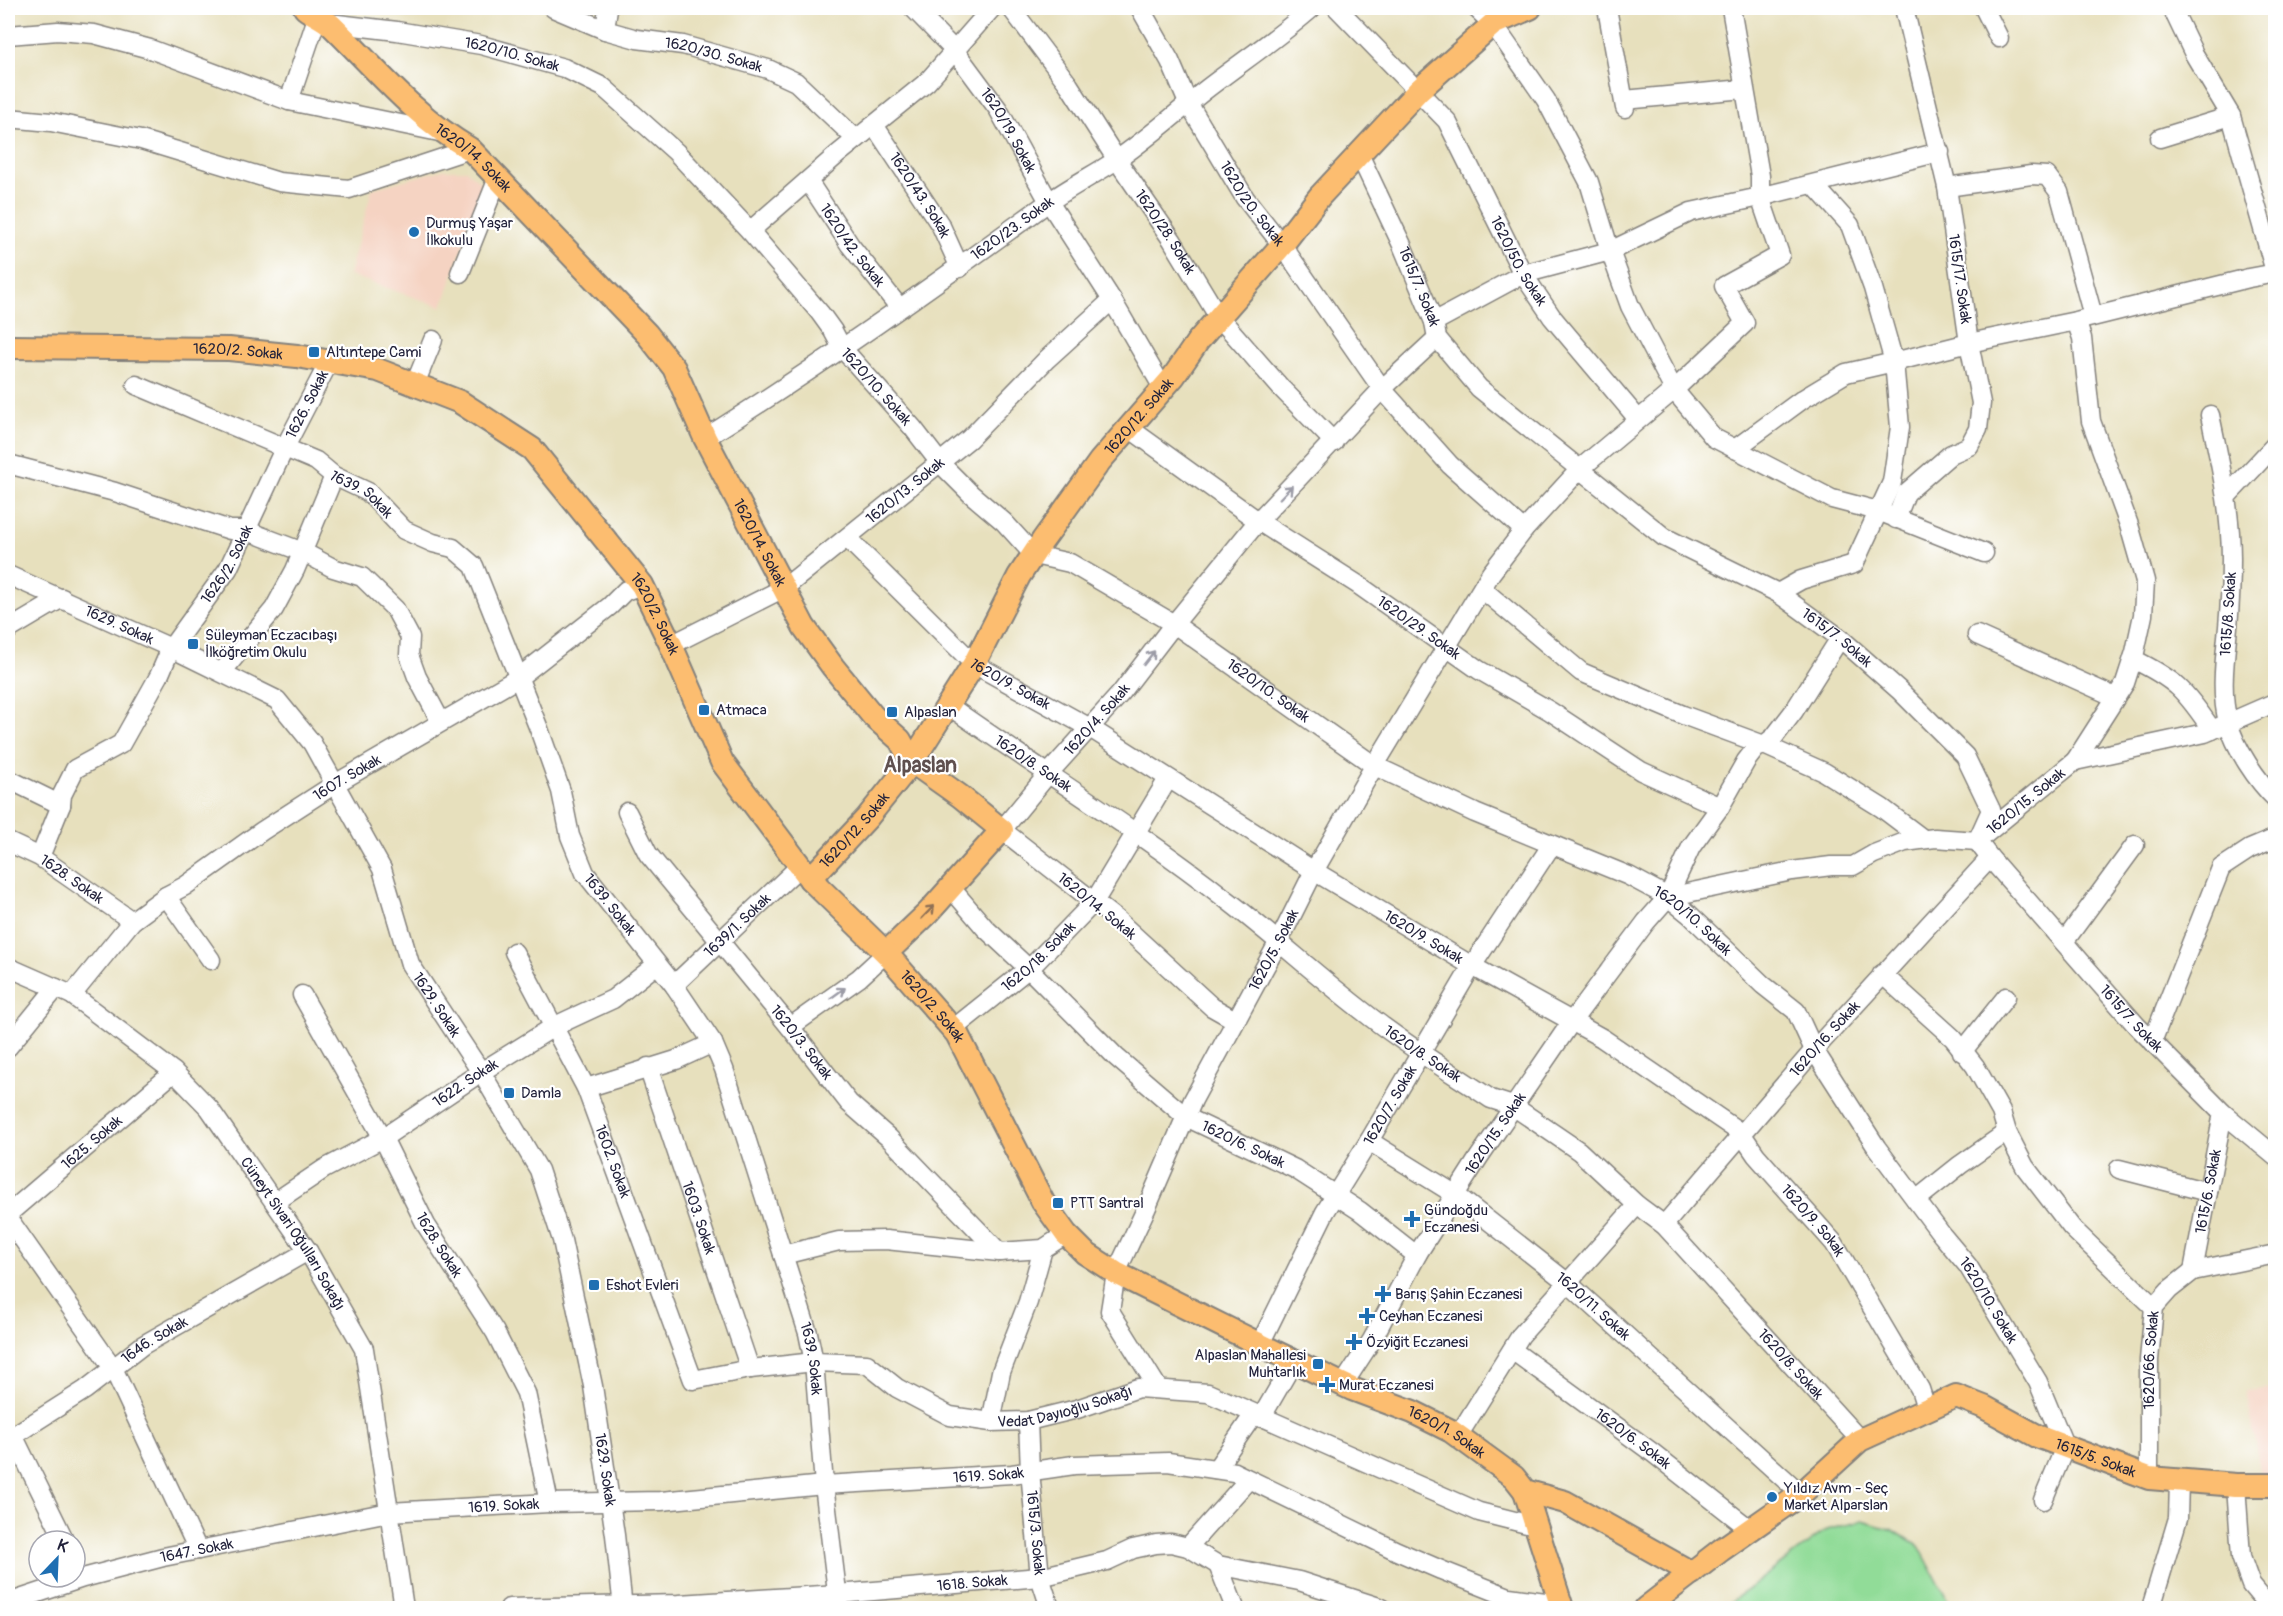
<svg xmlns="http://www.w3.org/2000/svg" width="2283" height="1616" font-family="Pangolin,sans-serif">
	<rect width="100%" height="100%" fill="#fff"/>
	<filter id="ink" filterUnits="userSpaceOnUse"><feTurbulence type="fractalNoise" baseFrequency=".0167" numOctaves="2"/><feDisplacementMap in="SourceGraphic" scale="12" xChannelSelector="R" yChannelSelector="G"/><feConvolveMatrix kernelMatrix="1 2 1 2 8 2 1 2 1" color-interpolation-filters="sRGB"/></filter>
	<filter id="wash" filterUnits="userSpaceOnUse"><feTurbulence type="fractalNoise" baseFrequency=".008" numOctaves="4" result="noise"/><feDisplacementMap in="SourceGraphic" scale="24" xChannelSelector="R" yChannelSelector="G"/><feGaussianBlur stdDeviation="1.35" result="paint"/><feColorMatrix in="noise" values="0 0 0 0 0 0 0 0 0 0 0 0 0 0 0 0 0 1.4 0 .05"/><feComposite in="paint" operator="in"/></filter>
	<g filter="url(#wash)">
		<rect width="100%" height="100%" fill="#e7e0bd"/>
		<g fill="#f5d3c2">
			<path d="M442,170H466L484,185L442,307L349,275L372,189Z"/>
			<path d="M2275,1388V1476H2261L2246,1391Z"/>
		</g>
		<path fill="#91dc98" stroke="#5a7f6a" stroke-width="1.5" d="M1862,1521L1893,1530L1919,1546L1952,1608H1723L1826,1530Z"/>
	</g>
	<g filter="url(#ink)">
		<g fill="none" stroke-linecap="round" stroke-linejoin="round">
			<defs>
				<g id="minor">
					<path id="s1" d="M553,8L605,30L637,39L683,45L768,69L796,82L856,139"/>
					<path id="s2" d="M913,8L955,51L998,109L1049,202L1112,300L1163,388"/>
					<path id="s3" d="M1011,8L1069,85L1117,160L1172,240L1218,316L1281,388L1334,442"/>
					<path id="s4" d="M1140,8L1170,61L1188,103L1245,198L1282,245L1382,389L1450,465L1524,530"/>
					<path id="s5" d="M1337,8L1447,121L1523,274L1552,317L1638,419"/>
					<path d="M1476,8L1493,24L1546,100L1589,182L1610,251L1630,306L1674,390L1714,438L1832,499L1878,511L1984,553"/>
					<path d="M1607,8L1625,108"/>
					<path d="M1731,8L1760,176V197L1940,152"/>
					<path d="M1984,8L1999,38"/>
					<path d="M2172,8L2194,54L2231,116L2276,275"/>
					<path id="s6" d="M329,23L397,31L481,45L564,68L603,87L676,152L750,231L820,313L833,331L842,348L913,428L940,463L971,494L1004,522L1034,555L1070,563L1174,624L1375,766L1475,813L1629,876L1668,897L1689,914L1763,985L1796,1011L1814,1050L1877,1148L1942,1235L1968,1266L2038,1382L2065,1447L2043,1500"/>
					<path d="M605,30L608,8"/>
					<path d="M8,35L58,31L94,34L150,49L289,101L444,133"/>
					<path d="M1624,100L1744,89"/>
					<path d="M289,101L317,18"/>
					<path d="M8,118L51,122L141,140L279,182L349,189L470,149"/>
					<path id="s7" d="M874,125L941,226L960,268"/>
					<path d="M2160,138L2231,116"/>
					<path id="s8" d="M1359,154L1402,245L1434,322L1437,338L1479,388L1664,537L1778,593L1840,638L1899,690L1965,756L1991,810L1977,841L1990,858L2136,1025L2223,1113L2276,1157"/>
					<path id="s9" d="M808,181L850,245L899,307"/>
					<path d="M1814,185L1850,225L1873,288L1894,362L1969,343L2076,321"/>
					<path d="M1947,187L2031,175L2047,176L2059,192L2093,316"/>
					<path d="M750,231L838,154L927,82L992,8"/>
					<path d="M460,273L498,178"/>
					<path d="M415,384L433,340"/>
					<path id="s10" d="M136,385L316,461L334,476L368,492L404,530L433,543L453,548L474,566L539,729L561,791L570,836L585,873L674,985L713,1043L724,1069L808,1333L814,1362L824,1485L839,1608"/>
					<path d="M2210,415C2220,463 2231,510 2231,559C2231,582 2230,605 2228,627C2225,658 2220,692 2228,722C2235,748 2257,781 2276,799"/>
					<path id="s11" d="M1129,428L1258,521L1357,584L1479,670L1550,711L1641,771L1720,807"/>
					<path id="s12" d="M705,438C822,365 934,285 1046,204C1068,188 1092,176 1115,161C1146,140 1175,114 1204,91C1240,63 1278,38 1312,8"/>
					<path d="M1735,449L1803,399L1846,373L1894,362L1900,427L1892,482L1854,564L1801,580L1778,593"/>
					<path d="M8,464L115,492L230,530H245L303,552L333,568L362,577L395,609L410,637L409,655L417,677L441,722"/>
					<path d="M2227,496L2276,444"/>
					<path d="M1896,519L1906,493L1951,454L1969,446L1978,429L1981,403L1969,343L1947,187L1904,8"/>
					<path id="s13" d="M847,538L974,664L1090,728L1314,871L1472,966L1602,1038L1741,1133L1756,1155L1834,1243L1920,1389L1926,1408"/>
					<path id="s14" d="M8,575L171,648L277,700L312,743L382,869L410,964L481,1072L539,1170L562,1240L593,1386L615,1535L623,1608"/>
					<path d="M1482,589L1581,672L1683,715L1764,745L1824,772L1882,808L1923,839"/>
					<path d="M8,630L62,598"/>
					<path d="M1977,635L2115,697"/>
					<path id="s15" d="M671,645L784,588L969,439L1047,359L1112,300"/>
					<path d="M2133,659C2176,680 2185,690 2212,730"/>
					<path d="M222,672L274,609L295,570L334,476"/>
					<path id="s16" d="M949,706C1041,771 1138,830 1227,900C1274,936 1317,976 1364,1012C1404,1044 1449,1071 1491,1099L1513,1106L1579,1151L1637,1205L1664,1225L1860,1440"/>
					<path d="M2075,761L2125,683L2135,652L2143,615L2145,581L2129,525L2091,421L2082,338L2076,321L2249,278L2276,273"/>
					<path d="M8,779L61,805"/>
					<path id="s17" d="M627,812L648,854L790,1027L849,1103L889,1138L999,1252"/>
					<path id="s18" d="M8,842L40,857L132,921"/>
					<path id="s19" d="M40,857L61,805L62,795L75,769L121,744L159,676L171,648L228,569L285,447L329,362"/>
					<path id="s20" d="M951,888L985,928L1028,968L1116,1057L1186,1117L1295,1169L1360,1211L1411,1251L1418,1253"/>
					<path d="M166,896L211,960"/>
					<path d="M1668,897L1691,847L1720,807L1746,761L1756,748L1764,745L1774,737L1794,711L1840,638"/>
					<path d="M2064,942L2135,845"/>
					<path id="s21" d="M514,952L586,1088L693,1380L750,1369L814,1362L867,1364L897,1388L950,1416L991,1422L1028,1421L1077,1409L1138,1388L1208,1393L1479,1512L1535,1526"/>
					<path id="s22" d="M8,967L72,995L174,1072L209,1108L308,1251L364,1349L404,1608"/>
					<path d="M1882,974L1953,1038L1975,1066L2001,1112L2007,1132L2025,1167L2072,1228L2154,1307"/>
					<path id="s23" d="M674,985L800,866"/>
					<path id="s24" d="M72,995L132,921L166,896L185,886L262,831L335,784L518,678L610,606L625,591L642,585"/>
					<path id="s25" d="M302,995L383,1138L426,1225L495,1332L526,1393L549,1503"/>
					<path id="s26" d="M1235,1020L1212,1007L1116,919L1002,830L1048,774L1121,693L1174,624L1258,521L1382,389L1437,338"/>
					<path d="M790,1027L859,978L886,953"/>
					<path id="s27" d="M953,1029L1034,964L1094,902L1168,779"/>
					<path d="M2152,1042L2221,868L2250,849L2276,838"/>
					<path d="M8,1047L56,988"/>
					<path d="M1962,1052L2006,997"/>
					<path id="s28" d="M648,1067L750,1369"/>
					<path d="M586,1088L676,1060L713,1043"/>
					<path id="s29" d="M1369,1141L1456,1195L1568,1283L1801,1494"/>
					<path d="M2119,1169L2208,1192"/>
					<path d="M1916,1200L1960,1165L2007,1132"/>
					<path id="s30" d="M275,1202L324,1169L383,1138L481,1072L555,1026L613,999L656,965"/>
					<path id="s31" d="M8,1214L174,1072"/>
					<path d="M8,1218L113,1368L198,1550"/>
					<path id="s32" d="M1664,1225L1814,1050L1990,858"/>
					<path d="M783,1255L839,1241L886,1240L999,1252L1043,1249L1066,1234"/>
					<path id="s33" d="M2193,1271L2223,1113"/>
					<path id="s34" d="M1260,1344L1325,1212L1369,1141L1472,966L1551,846"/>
					<path id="s35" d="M1512,1350L1653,1453L1751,1530"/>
					<path id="s36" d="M1344,1383L1372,1340L1418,1253L1479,1157L1572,1021L1646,922L1668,897L1792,871L1831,866H1853L1874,854L1905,842L1935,838L1977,841L2075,761L2205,733L2276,702"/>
					<path id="s37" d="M1158,1388L1110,1311L1116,1273L1146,1209L1193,1100L1278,943L1314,871L1369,775L1491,573L1524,530L1581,468L1674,390L1745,323L1724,286L1780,255L1760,197L1691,212L1610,251L1523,274L1434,322"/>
					<path d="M1261,1418L1294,1361"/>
					<path id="s38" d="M1028,1421L1030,1471L1040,1577L1050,1608"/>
					<path d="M991,1422L1001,1372L1028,1302L1043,1249"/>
					<path d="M13,1435L65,1541"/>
					<path d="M1458,1436L1521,1335L1637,1205"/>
					<path id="s39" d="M8,1439L85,1390L143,1345L308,1251"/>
					<path d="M1216,1469L1254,1414"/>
					<path id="s40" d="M2149,1478V1360L2154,1307L2169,1290L2193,1271L2276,1254"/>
					<path d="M2236,1485L2241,1557L2251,1585L2270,1608"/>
					<path d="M1188,1547L1248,1480"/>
					<path d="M1218,1565L1235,1608"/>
					<path id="s41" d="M8,1603L83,1578L163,1557L389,1512L549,1503L661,1501L824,1485L1012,1474L1074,1465L1168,1462L1234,1472L1397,1551L1441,1570L1509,1597L1560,1604"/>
					<path id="s42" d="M509,1608L679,1604L838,1594L1040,1577L1107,1561L1133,1549L1156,1544L1171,1543L1188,1547L1218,1565L1299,1581L1382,1608"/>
					<path d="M2151,1608L2178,1518L2179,1481"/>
				</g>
				<g id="major">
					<path id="s43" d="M305,8C314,15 325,19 332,26C376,69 416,118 470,149L647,334L674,368L705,438L804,627L833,667L873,716L900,740L912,762L960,796L1002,830L928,913L886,953"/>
					<path id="s44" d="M8,347L229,349L297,356L378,370L460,402L532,449L642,585L671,645L722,762L810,879L886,953L957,1034L1043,1202L1066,1234L1085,1253L1116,1273L1277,1353L1352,1389L1413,1412L1451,1431L1514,1477L1525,1491L1565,1502L1692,1573"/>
					<path id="s45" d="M810,879L867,818L912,762L974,664L1019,576L1043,540L1100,461L1174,376L1198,341L1282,245L1320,196L1419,90L1493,24L1530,8"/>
					<path d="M1525,1491L1562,1608"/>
					<path id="s46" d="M1646,1608L1721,1550L1801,1494L1860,1440L1956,1396L1984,1407L2037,1436L2149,1478L2236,1485H2276"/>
				</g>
			</defs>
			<use href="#minor" stroke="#84817c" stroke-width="21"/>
			<use href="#major" stroke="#84817c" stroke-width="26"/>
			<use href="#minor" stroke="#fff" stroke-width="18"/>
			<use href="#major" stroke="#fcbd6f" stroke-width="22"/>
		</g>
		<defs><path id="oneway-shaft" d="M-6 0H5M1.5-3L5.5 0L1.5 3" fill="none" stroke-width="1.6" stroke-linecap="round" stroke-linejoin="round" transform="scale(1.5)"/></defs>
		<g stroke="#9c9ca7">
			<use href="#oneway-shaft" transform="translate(1286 492) rotate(-46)"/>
			<use href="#oneway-shaft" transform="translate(1149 658) rotate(-52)"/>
			<use href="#oneway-shaft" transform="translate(838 993) rotate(-36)"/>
		</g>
		<use stroke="#8f7055" href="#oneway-shaft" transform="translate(928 912) rotate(-46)"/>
	</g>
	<g fill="#1f6fb2" stroke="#fff" stroke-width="2">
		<circle cx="414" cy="232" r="6"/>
		<rect x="308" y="346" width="12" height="12" rx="3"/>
		<rect x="187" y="638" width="12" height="12" rx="3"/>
		<rect x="698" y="704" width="12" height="12" rx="3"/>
		<rect x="886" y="706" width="12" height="12" rx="3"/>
		<rect x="503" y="1087" width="12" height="12" rx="3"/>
		<rect x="1052" y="1197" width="12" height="12" rx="3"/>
		<path d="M1409 1210h6v6h6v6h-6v6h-6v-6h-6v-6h6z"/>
		<rect x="588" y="1279" width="12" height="12" rx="3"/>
		<path d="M1380 1285h6v6h6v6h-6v6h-6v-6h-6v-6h6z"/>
		<path d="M1364 1307h6v6h6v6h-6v6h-6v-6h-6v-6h6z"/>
		<path d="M1351 1333h6v6h6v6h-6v6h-6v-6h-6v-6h6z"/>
		<rect x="1312" y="1358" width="12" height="12" rx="3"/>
		<path d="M1324 1376h6v6h6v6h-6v6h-6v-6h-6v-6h6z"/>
		<circle cx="1772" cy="1497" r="6"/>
	</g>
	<g text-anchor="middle" stroke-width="4.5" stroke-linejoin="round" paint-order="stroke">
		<g font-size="15" fill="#22223b" stroke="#fff">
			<text dy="5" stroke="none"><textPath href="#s6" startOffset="186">1620/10. Sokak</textPath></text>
			<text dy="5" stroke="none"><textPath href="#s1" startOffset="168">1620/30. Sokak</textPath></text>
			<text dy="5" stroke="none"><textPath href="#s2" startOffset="156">1620/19. Sokak</textPath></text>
			<text dy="5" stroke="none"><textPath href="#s43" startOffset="226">1620/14. Sokak</textPath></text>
			<text dy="5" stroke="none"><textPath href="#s7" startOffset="84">1620/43. Sokak</textPath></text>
			<text dy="5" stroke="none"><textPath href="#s4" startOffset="226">1620/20. Sokak</textPath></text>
			<text dy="5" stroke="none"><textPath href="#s12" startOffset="372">1620/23. Sokak</textPath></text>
			<text dy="5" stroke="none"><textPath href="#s3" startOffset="272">1620/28. Sokak</textPath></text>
			<text dy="5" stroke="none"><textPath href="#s9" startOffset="78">1620/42. Sokak</textPath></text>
			<text dy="5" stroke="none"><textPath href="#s5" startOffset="315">1620/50. Sokak</textPath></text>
			<text transform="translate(1960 279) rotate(82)" y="5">1615/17. Sokak</text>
			<text dy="5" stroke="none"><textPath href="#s8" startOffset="146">1615/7. Sokak</textPath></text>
			<text dy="5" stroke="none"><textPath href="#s44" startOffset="230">1620/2. Sokak</textPath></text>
			<text dy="5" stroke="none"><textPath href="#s6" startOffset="690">1620/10. Sokak</textPath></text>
			<text dy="5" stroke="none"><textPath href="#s19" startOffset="536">1626. Sokak</textPath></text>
			<text dy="5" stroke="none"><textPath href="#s45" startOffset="570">1620/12. Sokak</textPath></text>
			<text dy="5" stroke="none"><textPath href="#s15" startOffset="282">1620/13. Sokak</textPath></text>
			<text dy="5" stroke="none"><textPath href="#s10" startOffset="252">1639. Sokak</textPath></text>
			<text dy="5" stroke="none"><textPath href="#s43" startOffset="712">1620/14. Sokak</textPath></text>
			<text dy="5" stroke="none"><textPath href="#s19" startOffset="357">1626/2. Sokak</textPath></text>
			<text dy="5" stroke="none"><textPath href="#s44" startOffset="752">1620/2. Sokak</textPath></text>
			<text transform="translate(2228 614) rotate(-86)" y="5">1615/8. Sokak</text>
			<text dy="5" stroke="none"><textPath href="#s14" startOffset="122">1629. Sokak</textPath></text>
			<text dy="5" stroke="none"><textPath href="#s11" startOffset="352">1620/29. Sokak</textPath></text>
			<text dy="5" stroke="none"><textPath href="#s8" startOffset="704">1615/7. Sokak</textPath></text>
			<text dy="5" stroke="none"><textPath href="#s13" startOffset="220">1620/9. Sokak</textPath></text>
			<text dy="5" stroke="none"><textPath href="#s6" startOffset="1194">1620/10. Sokak</textPath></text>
			<text dy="5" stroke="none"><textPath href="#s26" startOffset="447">1620/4. Sokak</textPath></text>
			<text dy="5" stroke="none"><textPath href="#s16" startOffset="102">1620/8. Sokak</textPath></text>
			<text dy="5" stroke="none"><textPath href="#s24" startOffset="354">1607. Sokak</textPath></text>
			<text dy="5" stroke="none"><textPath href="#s36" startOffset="966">1620/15. Sokak</textPath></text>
			<text dy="5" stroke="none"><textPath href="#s45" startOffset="66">1620/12. Sokak</textPath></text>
			<text dy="5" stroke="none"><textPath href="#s18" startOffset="74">1628. Sokak</textPath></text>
			<text dy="5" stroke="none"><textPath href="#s10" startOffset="756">1639. Sokak</textPath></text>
			<text transform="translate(1097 906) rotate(39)" y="5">1620/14. Sokak</text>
			<text dy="5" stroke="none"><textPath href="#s6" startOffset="1680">1620/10. Sokak</textPath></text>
			<text dy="5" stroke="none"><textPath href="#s23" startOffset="87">1639/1. Sokak</textPath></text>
			<text dy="5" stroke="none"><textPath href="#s13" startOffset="705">1620/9. Sokak</textPath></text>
			<text dy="5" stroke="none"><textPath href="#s37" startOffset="489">1620/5. Sokak</textPath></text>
			<text dy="5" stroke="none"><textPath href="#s27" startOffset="112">1620/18. Sokak</textPath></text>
			<text dy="5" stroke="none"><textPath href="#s14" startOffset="644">1629. Sokak</textPath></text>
			<text dy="5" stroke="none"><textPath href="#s44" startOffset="1238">1620/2. Sokak</textPath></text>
			<text dy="5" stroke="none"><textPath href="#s8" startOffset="1208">1615/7. Sokak</textPath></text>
			<text dy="5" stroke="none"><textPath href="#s32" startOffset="246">1620/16. Sokak</textPath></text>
			<text dy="5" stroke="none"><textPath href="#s17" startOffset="290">1620/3. Sokak</textPath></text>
			<text dy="5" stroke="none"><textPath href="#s16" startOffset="588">1620/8. Sokak</textPath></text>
			<text dy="5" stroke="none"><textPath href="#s30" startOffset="225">1622. Sokak</textPath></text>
			<text dy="5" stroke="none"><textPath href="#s34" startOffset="272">1620/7. Sokak</textPath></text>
			<text dy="5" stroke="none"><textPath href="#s36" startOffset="292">1620/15. Sokak</textPath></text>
			<text dy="5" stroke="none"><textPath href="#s31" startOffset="110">1625. Sokak</textPath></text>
			<text dy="5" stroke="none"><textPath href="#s20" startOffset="392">1620/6. Sokak</textPath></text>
			<text dy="5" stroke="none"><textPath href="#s21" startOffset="232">1602. Sokak</textPath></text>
			<text dy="5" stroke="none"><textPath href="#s33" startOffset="81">1615/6. Sokak</textPath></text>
			<text dy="5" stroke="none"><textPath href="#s28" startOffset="159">1603. Sokak</textPath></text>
			<text dy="5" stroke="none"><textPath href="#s13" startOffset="1192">1620/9. Sokak</textPath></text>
			<text dy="5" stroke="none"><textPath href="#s22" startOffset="399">Cüneyt Sivari Oğulları Sokağı</textPath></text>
			<text dy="5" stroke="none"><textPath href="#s25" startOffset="285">1628. Sokak</textPath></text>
			<text dy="5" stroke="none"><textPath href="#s6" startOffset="2166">1620/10. Sokak</textPath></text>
			<text dy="5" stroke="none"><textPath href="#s29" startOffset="279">1620/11. Sokak</textPath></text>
			<text dy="5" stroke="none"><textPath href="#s39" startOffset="177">1646. Sokak</textPath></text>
			<text dy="5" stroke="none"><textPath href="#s10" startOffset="1260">1639. Sokak</textPath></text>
			<text dy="5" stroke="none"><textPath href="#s40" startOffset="118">1620/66. Sokak</textPath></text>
			<text dy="5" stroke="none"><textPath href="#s16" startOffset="1074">1620/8. Sokak</textPath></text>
			<text dy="5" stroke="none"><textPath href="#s21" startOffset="856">Vedat Dayıoğlu Sokağı</textPath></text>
			<text dy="5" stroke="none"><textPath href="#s44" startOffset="1934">1620/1. Sokak</textPath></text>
			<text dy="5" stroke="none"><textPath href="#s35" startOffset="150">1620/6. Sokak</textPath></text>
			<text dy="5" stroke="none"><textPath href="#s46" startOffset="531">1615/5. Sokak</textPath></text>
			<text dy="5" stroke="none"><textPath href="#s14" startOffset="1146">1629. Sokak</textPath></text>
			<text dy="5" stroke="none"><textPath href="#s41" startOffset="993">1619. Sokak</textPath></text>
			<text dy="5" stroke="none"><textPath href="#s41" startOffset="507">1619. Sokak</textPath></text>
			<text dy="5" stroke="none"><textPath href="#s38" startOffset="112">1615/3. Sokak</textPath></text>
			<text dy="5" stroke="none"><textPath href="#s41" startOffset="196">1647. Sokak</textPath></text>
			<text dy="5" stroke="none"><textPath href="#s42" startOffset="464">1618. Sokak</textPath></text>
		</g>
		<g font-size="15" fill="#22223b" stroke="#fff" text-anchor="start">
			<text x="426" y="228">Durmuş Yaşar<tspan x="426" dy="17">İlkokulu</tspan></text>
			<text x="326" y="357">Altıntepe Cami</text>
			<text x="205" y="640">Süleyman Eczacıbaşı<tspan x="205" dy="17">İlköğretim Okulu</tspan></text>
			<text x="716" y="715">Atmaca</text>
			<text x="904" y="717">Alpaslan</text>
			<text x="521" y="1098">Damla</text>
			<text x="1070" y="1208">PTT Santral</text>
			<text x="1424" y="1215">Gündoğdu<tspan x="1424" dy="17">Eczanesi</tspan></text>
			<text x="606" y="1290">Eshot Evleri</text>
			<text x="1395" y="1299">Barış Şahin Eczanesi</text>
			<text x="1379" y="1321">Ceyhan Eczanesi</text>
			<text x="1366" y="1347">Özyiğit Eczanesi</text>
			<text x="1306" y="1360" text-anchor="end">Alpaslan Mahallesi<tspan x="1306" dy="17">Muhtarlık</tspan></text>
			<text x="1339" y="1390">Murat Eczanesi</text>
			<text x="1784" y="1493">Yıldız Avm - Seç<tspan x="1784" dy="17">Market Alparslan</tspan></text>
		</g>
		<g font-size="21" font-weight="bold" fill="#5f504f" stroke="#fff">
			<text x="920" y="772">Alpaslan</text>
		</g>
	</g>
	<rect width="2283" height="1616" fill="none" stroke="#fff" stroke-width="30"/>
	<g transform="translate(57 1559) rotate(23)"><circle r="28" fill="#ffffff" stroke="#a7a7b1" stroke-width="1.5"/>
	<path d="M0-4.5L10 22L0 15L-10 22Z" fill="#1f6fb2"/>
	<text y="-9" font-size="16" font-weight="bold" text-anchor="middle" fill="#22223b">K</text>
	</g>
</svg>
